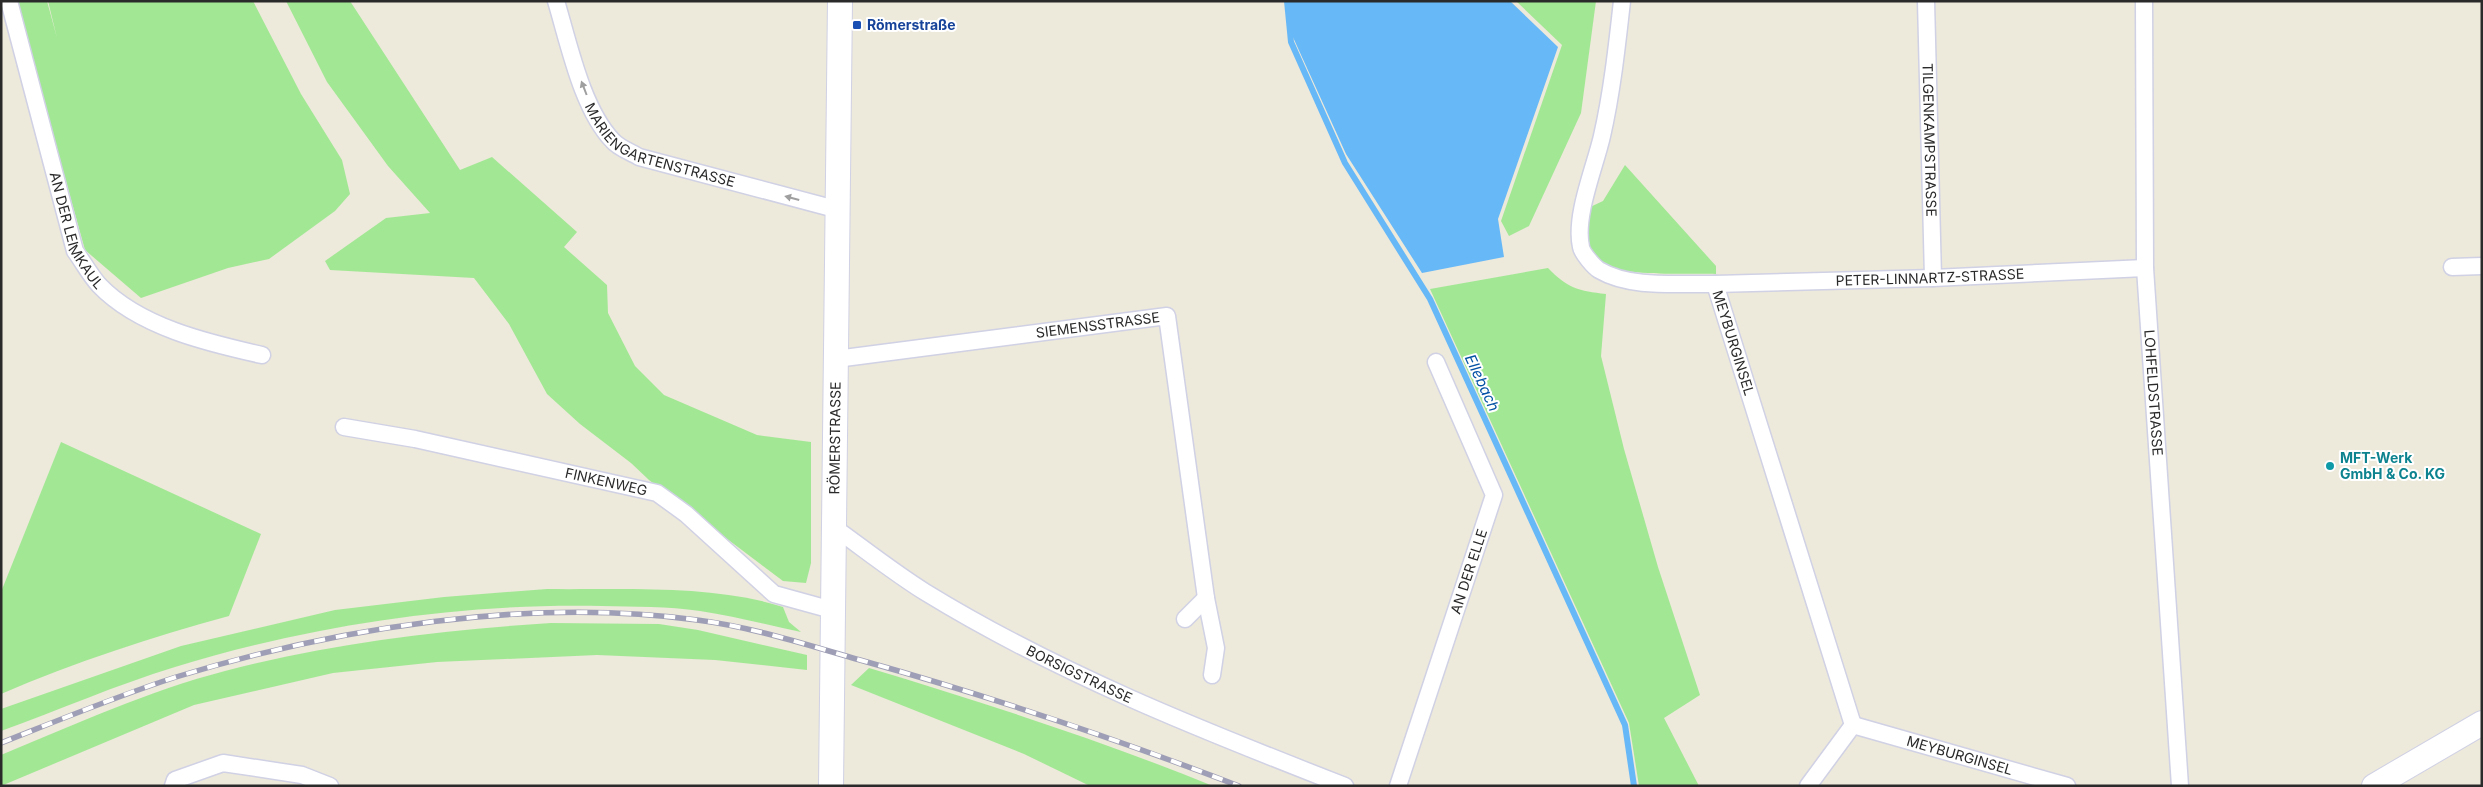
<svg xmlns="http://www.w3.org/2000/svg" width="2483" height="787" font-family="Inter,sans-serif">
	<rect width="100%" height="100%" fill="#ede9db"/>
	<g fill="#a2e894">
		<path d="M16,1H47L57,38L48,1H253L301,94L342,160L350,194L335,211L269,259L228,268L141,298L85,250Z"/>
		<path d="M286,1H350L460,170L492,157L577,232L564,247L607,285L608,313L635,366L664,395L757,435L811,442V563L806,583L783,581L649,480L631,463L580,424L547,394L509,324L474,278L330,270L325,261L386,218L430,213L388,166L327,82Z"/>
		<path d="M1516,1H1596L1581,113L1529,226L1509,236L1501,221L1562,45Z"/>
		<path d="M1625,165L1716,266V274C1687,273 1626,277 1601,264C1595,261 1590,253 1586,247L1588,208L1603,201Z"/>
		<path d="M1548,268C1567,288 1579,291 1606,294L1601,356L1624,449L1658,567L1700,695L1664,718L1699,786H1639L1629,723L1430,289Z"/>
		<path d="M61,442L261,534L229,616C152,637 75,662 1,694V592Z"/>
		<path d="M547,589C621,590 712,584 783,607L789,622L801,632C768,625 734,616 700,611C668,606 634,607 602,606C459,603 312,625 175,667C116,685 59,710 1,731V709L181,646L335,610L444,597Z"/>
		<path d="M551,623L659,624L698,630L807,655V670L715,660L597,655L437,662L333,673L194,705L1,786V755C74,725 148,691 225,671C331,643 441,630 551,623Z"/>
		<path d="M869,668C985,703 1100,740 1213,786H1090L1024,754L851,685Z"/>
	</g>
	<path fill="#67b8f7" d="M1288,1H1510L1558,47L1498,219L1504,257L1422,273L1346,154L1292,35Z"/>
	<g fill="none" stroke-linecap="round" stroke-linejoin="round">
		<path stroke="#67b8f7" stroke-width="6" d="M1287,1L1291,42L1345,163L1430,299L1625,725L1634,786"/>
		<defs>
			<g id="street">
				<path id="s1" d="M9,1L75,251C83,262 90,275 99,285C139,327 208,343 262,355"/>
				<path id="s2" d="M556,1C569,44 582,109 613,141C619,148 631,152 639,157L839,210"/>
				<path id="s3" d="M1622,1C1617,46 1612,92 1602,136C1595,167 1574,216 1581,247C1582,253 1594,267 1599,270C1631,289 1679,283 1715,284L1853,725"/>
				<path id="s4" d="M1926,1L1933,278"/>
				<path id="s5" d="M2144,1L2145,268L2180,786"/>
				<path d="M2452,267L2482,266"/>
				<path id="s6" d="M1715,284L1933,278L2145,268"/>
				<path id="s7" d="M836,359L1167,316L1206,598L1216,648L1212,675"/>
				<path id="s8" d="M344,427L415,439L657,493L686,514L774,594L832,610"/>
				<path id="s9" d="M832,526C863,548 893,572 925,592C1057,673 1201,730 1345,786"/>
				<path d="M1185,619L1206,598"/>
				<path id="s10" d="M1853,725L2067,786"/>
				<path d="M173,786L175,780L223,763L302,775L330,786"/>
				<path id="s11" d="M1398,786L1494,495L1436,362"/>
				<path d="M1808,786L1853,725"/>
			</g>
			<g id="secondary">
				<path id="s12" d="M831,786L840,1"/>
				<path d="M2374,786L2482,723"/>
			</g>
		</defs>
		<use href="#street" stroke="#d0d1e4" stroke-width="19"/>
		<use href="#secondary" stroke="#d0d1e4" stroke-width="26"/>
		<use href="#street" stroke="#fff" stroke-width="16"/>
		<use href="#secondary" stroke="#fff" stroke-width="24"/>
		<defs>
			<path id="rail" d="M1,743C59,720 117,696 176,677C336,628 530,597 697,620C753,627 807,645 860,660C989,696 1114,738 1239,786"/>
		</defs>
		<use href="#rail" stroke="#9e9eb6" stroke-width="5.5"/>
		<use href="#rail" stroke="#fff" stroke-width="4" stroke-dasharray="11" stroke-linecap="butt"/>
	</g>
	<defs><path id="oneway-solid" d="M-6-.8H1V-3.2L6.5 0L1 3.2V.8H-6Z" transform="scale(1.25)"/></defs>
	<g fill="#9f9f9f">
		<use href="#oneway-solid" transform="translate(584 88) rotate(-111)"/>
		<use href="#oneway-solid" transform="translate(792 198) rotate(-165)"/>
	</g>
	<rect fill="#1a4fb4" stroke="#fff" stroke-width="2" x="852" y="20" width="10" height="10" rx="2.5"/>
	<circle fill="#0f9aa8" stroke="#fff" stroke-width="2" cx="2330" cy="466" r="5"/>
	<g text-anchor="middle" stroke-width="4" stroke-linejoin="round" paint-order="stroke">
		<g font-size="14" font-weight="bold" fill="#164399" stroke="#fff" text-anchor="start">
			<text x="867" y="30">Römerstraße</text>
		</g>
		<g font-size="14" fill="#2a2a2a" stroke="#fff">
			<text dy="5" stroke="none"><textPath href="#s4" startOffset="139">TILGENKAMPSTRASSE</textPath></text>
			<text dy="5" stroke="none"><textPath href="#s2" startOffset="195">MARIENGARTENSTRASSE</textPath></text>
			<text dy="5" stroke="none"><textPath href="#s1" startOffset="240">AN DER LEIMKAUL</textPath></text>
			<text dy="5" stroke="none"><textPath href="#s6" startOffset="215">PETER-LINNARTZ-STRASSE</textPath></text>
			<text dy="5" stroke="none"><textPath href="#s7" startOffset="264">SIEMENSSTRASSE</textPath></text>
			<text dy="5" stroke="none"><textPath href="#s3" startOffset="460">MEYBURGINSEL</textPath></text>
			<text dy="5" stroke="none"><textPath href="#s5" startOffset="392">LOHFELDSTRASSE</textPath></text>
			<text dy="5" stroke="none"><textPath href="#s12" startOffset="348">RÖMERSTRASSE</textPath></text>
			<text dy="5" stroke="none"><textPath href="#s8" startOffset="268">FINKENWEG</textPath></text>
			<text dy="5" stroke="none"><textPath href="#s11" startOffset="226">AN DER ELLE</textPath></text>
			<text dy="5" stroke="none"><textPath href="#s9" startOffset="289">BORSIGSTRASSE</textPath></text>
			<text dy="5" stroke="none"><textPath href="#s10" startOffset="111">MEYBURGINSEL</textPath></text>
		</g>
		<g font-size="14" font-weight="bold" fill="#0d838f" stroke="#fff" text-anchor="start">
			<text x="2340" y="463">MFT-Werk<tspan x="2340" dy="16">GmbH &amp; Co. KG</tspan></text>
		</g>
		<g font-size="15" font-style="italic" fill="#0452a5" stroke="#fff">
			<text transform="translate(1482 383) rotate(65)" y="5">Ellebach</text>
		</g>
	</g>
	<rect width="2483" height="787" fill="none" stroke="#2a2a2a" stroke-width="5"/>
</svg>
